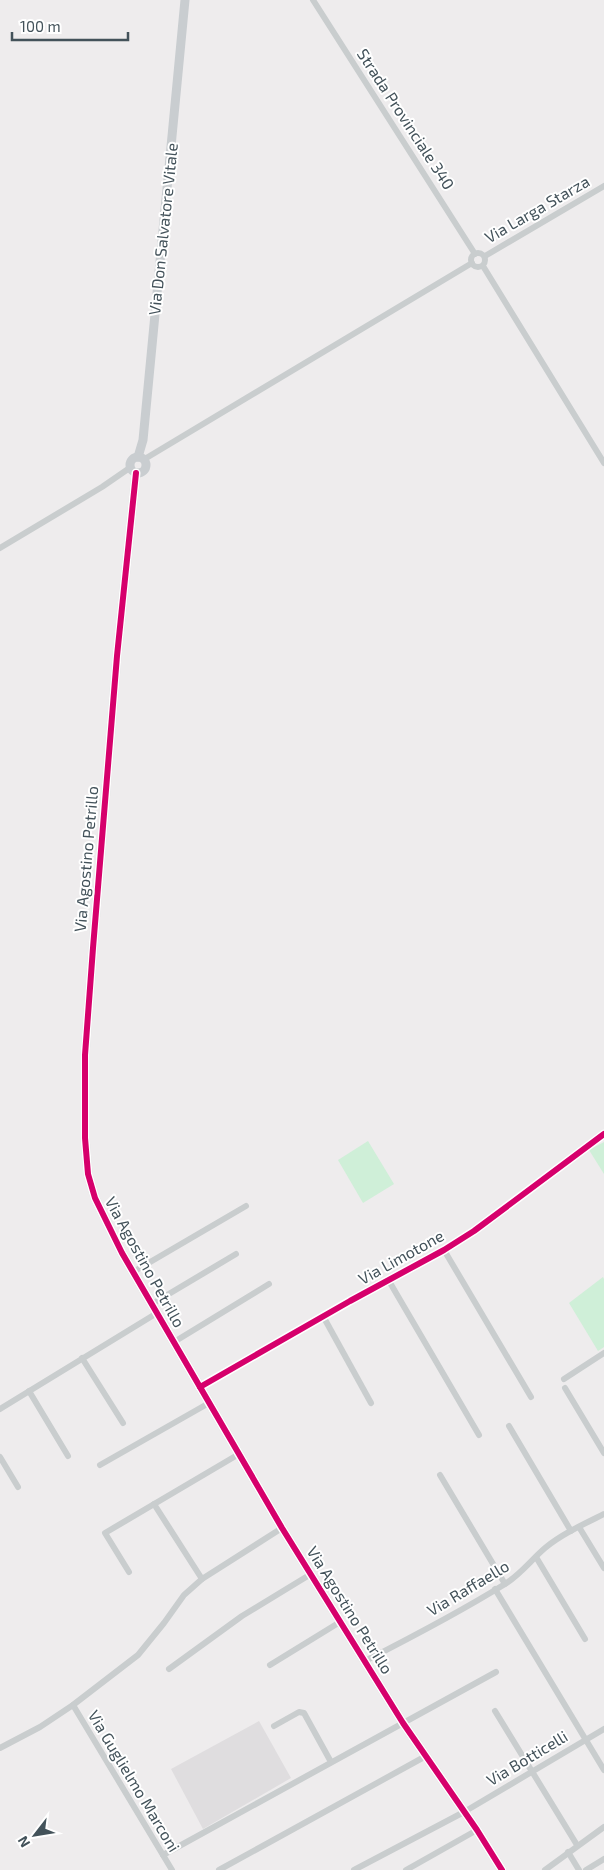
<svg xmlns="http://www.w3.org/2000/svg" width="604" height="1870" font-family="'Exo 2',sans-serif">
	<rect width="100%" height="100%" fill="#eeeced"/>
	<path fill="#dfdddf" d="M259,1721L291,1778L203,1829L171,1769Z"/>
	<g fill="#cfefd8">
		<path d="M368,1141L394,1184L363,1203L338,1160Z"/>
		<path d="M604,1142V1174L589,1150Z"/>
		<path d="M603,1277L604,1279V1347L598,1351L569,1303Z"/>
	</g>
	<g fill="none" stroke-linecap="round" stroke-linejoin="round">
		<g stroke="#c9cdce" stroke-width="6">
			<path d="M313,0L475,254"/>
			<circle cx="478" cy="260" r="7"/>
			<path d="M485,256L604,186"/>
			<path d="M483,266L604,463"/>
			<path d="M143,460L472,263"/>
			<path d="M0,548L102,487L131,467"/>
			<path d="M444,1250L531,1397"/>
			<path d="M133,1272L246,1206"/>
			<path d="M389,1281L479,1435"/>
			<path d="M152,1304L236,1254"/>
			<path d="M323,1316L371,1403"/>
			<path d="M174,1342L269,1284"/>
			<path d="M82,1358L123,1423"/>
			<path d="M564,1379L604,1353"/>
			<path d="M200,1387L350,1301L444,1250L474,1231L604,1134"/>
			<path d="M565,1388L604,1453"/>
			<path d="M29,1391L68,1456"/>
			<path d="M0,1409L157,1313"/>
			<path d="M509,1426L571,1531"/>
			<path d="M0,1457L18,1487"/>
			<path d="M100,1465L209,1403"/>
			<path d="M440,1475L505,1584"/>
			<path d="M154,1504L202,1579"/>
			<path d="M579,1527L604,1568"/>
			<path d="M536,1557L585,1639"/>
			<path d="M129,1572L105,1533L239,1454"/>
			<path d="M495,1589L604,1770"/>
			<path d="M365,1661C412,1637 460,1612 505,1584C521,1574 531,1560 545,1548C562,1534 584,1524 604,1514"/>
			<path d="M270,1665L340,1622"/>
			<path d="M169,1669L242,1616L311,1574"/>
			<path d="M73,1705L172,1870"/>
			<path d="M495,1711L577,1845"/>
			<path d="M274,1726L299,1712L304,1713L331,1762"/>
			<path d="M0,1748L40,1727L73,1705L138,1655L164,1623L184,1595L202,1579L282,1528"/>
			<path d="M568,1852L579,1870"/>
			<path d="M163,1855L496,1672"/>
			<path d="M219,1870L426,1756"/>
			<path d="M354,1870L464,1812L604,1729"/>
			<path d="M406,1870L477,1830"/>
			<path d="M545,1870L604,1827"/>
			<path d="M586,1870L604,1859"/>
		</g>
		<g stroke="#c9cdd0" stroke-width="9">
			<path d="M138,457L143,440L185,0"/>
			<circle cx="138" cy="465" r="8"/>
			<path d="M136,473L117,656L93,948L85,1055V1138L88,1174L95,1198L122,1253L282,1528L403,1723L477,1830L502,1870"/>
		</g>
		<defs>
			<g id="cycleway">
				<path d="M136,473L117,656L93,948L85,1055V1138L88,1174L95,1198L122,1253L282,1528L403,1723L477,1830L502,1870"/>
				<path d="M200,1387L350,1301L444,1250L474,1231L604,1134"/>
			</g>
		</defs>
		<use href="#cycleway" stroke="#fff" stroke-width="9"/>
		<use href="#cycleway" stroke="#d6006c" stroke-width="6"/>
	</g>
	<g text-anchor="middle" stroke-width="4" stroke-linejoin="round" paint-order="stroke">
		<g font-size="16" fill="#43525a" stroke="#fff">
			<text transform="translate(406 119) rotate(57)" y="6">Strada Provinciale 340</text>
			<text transform="translate(537 209) rotate(-30)" y="6">Via Larga Starza</text>
			<text transform="translate(163 229) rotate(-84)" y="6">Via Don Salvatore Vitale</text>
			<text transform="translate(86 859) rotate(-85)" y="6">Via Agostino Petrillo</text>
			<text transform="translate(401 1257) rotate(-29)" y="6">Via Limotone</text>
			<text transform="translate(145 1262) rotate(61)" y="6">Via Agostino Petrillo</text>
			<text transform="translate(468 1588) rotate(-31)" y="6">Via Raffaello</text>
			<text transform="translate(350 1610) rotate(58)" y="6">Via Agostino Petrillo</text>
			<text transform="translate(527 1758) rotate(-31)" y="6">Via Botticelli</text>
			<text transform="translate(134 1781) rotate(59)" y="6">Via Guglielmo Marconi</text>
		</g>
	</g>
	<g transform="translate(35 1835) rotate(239)" stroke="#ffffff" stroke-width="4" paint-order="stroke">
	<path d="M0-4L9 19L0 12L-9 19Z" fill="#43525a"/>
	<text y="-8" font-size="14" font-weight="bold" text-anchor="middle" fill="#43525a">N</text>
	</g>
	<path d="M12 32v8h116v-8" fill="none" stroke="#43525a" stroke-width="2.5"/>
	<text x="20" y="32" font-size="15" fill="#43525a" stroke="#ffffff" stroke-width="4" paint-order="stroke">100 m</text>
</svg>
